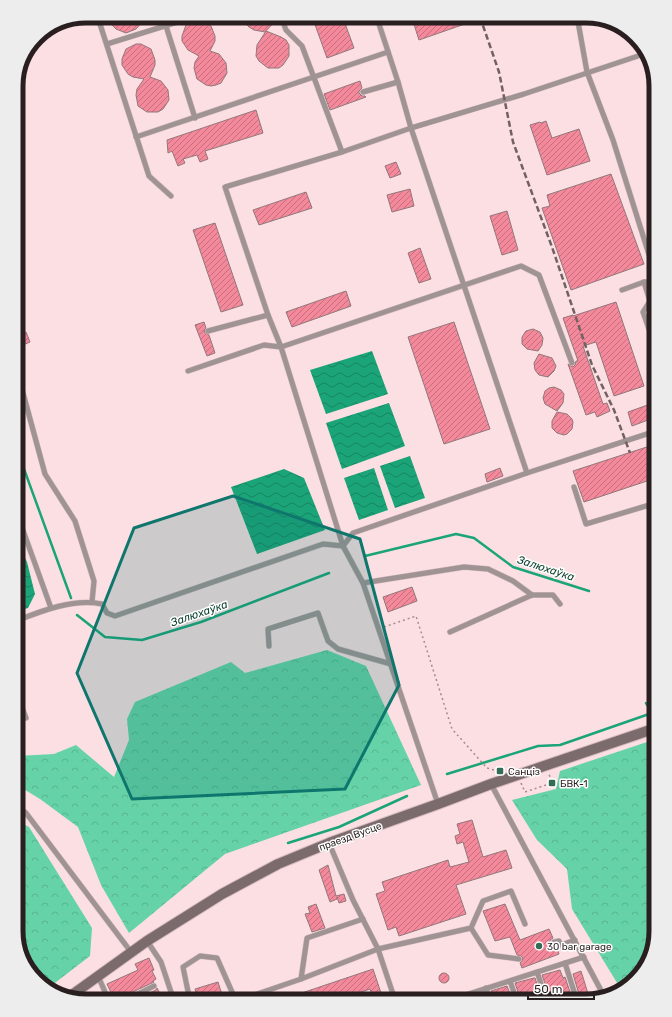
<svg xmlns="http://www.w3.org/2000/svg" width="672" height="1017" font-family="Rubik,sans-serif">
	<defs>
		<pattern id="forest-crowns" width="20" height="18" patternUnits="userSpaceOnUse"><rect width="20" height="18" fill="#65d3a7"/><path d="M2 6a3 3 0 1 1 6 0M12 15a3 3 0 1 1 6 0" fill="none" stroke="#58b58f"/></pattern>
		<pattern id="water-waves" width="16" height="10" patternUnits="userSpaceOnUse"><rect width="16" height="10" fill="#1aa478"/><path d="M0 5q4-4 8 0t8 0" fill="none" stroke="#178562"/></pattern>
		<pattern id="building-hatch" width="6" height="6" patternUnits="userSpaceOnUse"><rect width="6" height="6" fill="#f3899b"/><path d="M-1 1l2-2M0 6l6-6M5 7l2-2" fill="none" stroke="#c56f7e"/></pattern>
	</defs>
	<rect width="100%" height="100%" fill="#fcdfe2"/>
	<g fill="url(#forest-crowns)">
		<path d="M327,650L366,666L421,785L225,854L129,933L101,885L78,827L40,799L22,788L16,787V756L54,754L76,745L114,777L129,740L127,719L135,702L231,662L245,673Z"/>
		<path d="M656,739V932L647,966L622,991L572,909L567,869L537,840L512,800L556,789L560,771Z"/>
		<path d="M16,820L29,827L92,928L90,956L47,989L25,966L16,931Z"/>
	</g>
	<g fill="url(#water-waves)">
		<path d="M372,351L388,394L326,414L310,370Z"/>
		<path d="M389,403L405,446L342,469L326,423Z"/>
		<path d="M410,456L425,498L395,508L380,466Z"/>
		<path d="M374,468L388,510L359,520L344,478Z"/>
		<path d="M284,469L304,478L325,530L257,554L231,487Z"/>
		<path d="M16,538L27,562L35,594L28,608L16,612Z"/>
	</g>
	<g fill="none" stroke-linecap="round" stroke-linejoin="round">
		<g stroke="#1aa478" stroke-width="2.5">
			<path d="M16,447L71,598"/>
			<path d="M365,556L456,534L474,538L513,567L589,591"/>
			<path d="M77,615L105,637L142,640L201,622L329,573"/>
			<path d="M447,774L538,746L560,745L652,713L646,703"/>
			<path d="M288,843L339,827L407,796"/>
		</g>
	</g>
	<g fill="url(#building-hatch)" stroke="#91777a">
		<path d="M481,17L482,18L419,40L412,18Z"/>
		<path d="M343,18L354,48L327,58L313,19Z"/>
		<path d="M241,19H277L265,32L254,30L249,27Z"/>
		<path d="M144,20L136,29L126,33L116,29L108,21Z"/>
		<path d="M196,20H201L211,26L215,36V41L210,51L219,54L226,63L227,73L221,83L216,85L211,86L206,85L197,79L194,68L195,62L199,56L188,50L182,41V36L186,25Z"/>
		<path d="M266,31L281,37L286,40L289,45V56L283,65L279,68H268L259,61L256,56L257,45Z"/>
		<path d="M136,44H141L151,49L155,60V65L150,77L161,81L168,90L169,100L163,109L158,112H147L138,106L136,95L137,89L144,79L133,77L128,74L122,65V59L126,49Z"/>
		<path d="M360,81L362,88L359,91V93L362,96H365L366,97L330,110L324,94Z"/>
		<path d="M256,110L263,133L205,151L208,159L200,162L197,155L183,159L185,163L178,166L172,151L168,153L167,140Z"/>
		<path d="M546,121L552,138L579,129L590,161L547,175L530,125L540,122L541,123Z"/>
		<path d="M396,162L401,174L390,178L385,166Z"/>
		<path d="M611,174L644,264L571,290L542,208L550,206L547,195Z"/>
		<path d="M410,189L414,206L392,212L387,195Z"/>
		<path d="M306,192L312,208L259,225L253,210Z"/>
		<path d="M507,211L518,250L502,255L490,216Z"/>
		<path d="M215,223L243,305L221,312L193,230Z"/>
		<path d="M420,248L431,279L419,283L408,253Z"/>
		<path d="M346,291L351,306L292,327L286,312Z"/>
		<path d="M616,302L644,386L614,396L596,342L583,346L603,404L607,403L610,411L597,417L595,412L586,415L568,364L573,367L575,365L576,361H578L563,318L573,315V316Z"/>
		<path d="M204,322L206,328L204,332L209,335L215,353L207,356L195,325Z"/>
		<path d="M454,322L490,429L444,444L408,337Z"/>
		<path d="M533,329L540,332L543,338L542,345L538,351L527,349L522,344V337L526,331Z"/>
		<path d="M26,332L30,342L23,345L19,335Z"/>
		<path d="M539,354L552,358L556,366L554,371L548,377L539,375L535,370L534,363Z"/>
		<path d="M554,387L561,390L564,394L563,403L557,411L545,404L543,398L545,391L549,388Z"/>
		<path d="M656,402V417L632,426L628,412Z"/>
		<path d="M557,412L567,414L572,419L573,422L572,429L567,434L564,435L557,433L552,428V421Z"/>
		<path d="M656,444V478L584,502L573,471Z"/>
		<path d="M500,468L503,476L487,482L485,474Z"/>
		<path d="M412,587L417,601L388,612L383,597Z"/>
		<path d="M472,820L483,857L506,850L512,868L456,885L466,914L399,936L396,927L388,930L376,894L385,891L382,882L448,860L450,867L469,862L463,842L457,844L455,836L460,834L457,824Z"/>
		<path d="M328,865L336,896L344,894L346,901L339,903L337,897V899L330,902L319,870Z"/>
		<path d="M316,904L325,928L312,932L305,914L310,913L308,907Z"/>
		<path d="M505,904L520,940L549,929L553,938L550,940V943L552,946H556L559,954L522,968L520,963L522,961L523,958L521,956L517,955L510,937L495,941L483,911Z"/>
		<path d="M149,958L154,970L152,971L156,979L153,981L154,982L122,997L120,1001H115L107,984L138,970L135,964Z"/>
		<path d="M373,969L382,996L373,998L370,989L334,1001H281V1000Z"/>
		<path d="M560,970L563,978L565,977L573,1001H551L542,975Z"/>
		<path d="M581,971L590,1000L587,1001H581L573,974Z"/>
		<circle cx="444" cy="978" r="5"/>
		<path d="M534,978H535L543,1001H521L515,983Z"/>
		<path d="M218,982L224,1001H198L195,989Z"/>
		<path d="M507,986L513,1001H494L491,991Z"/>
		<path d="M157,988L164,1001H133L156,990Z"/>
		<path d="M484,993L486,1001H462V1000Z"/>
	</g>
	<g fill="none" stroke-linecap="round" stroke-linejoin="round">
		<defs>
			<g id="lane">
				<path d="M577,16L587,72L613,140L656,277"/>
				<path d="M377,18L398,82L411,128L527,473"/>
				<path d="M282,19L286,30L302,46L342,152"/>
				<path d="M99,21L149,176L171,196"/>
				<path d="M166,26L195,118"/>
				<path d="M107,44L184,20"/>
				<path d="M363,92L398,82"/>
				<path d="M136,137L388,52"/>
				<path d="M644,282L650,301L643,312L656,349"/>
				<path d="M622,290L644,282H656"/>
				<path d="M208,331L268,315"/>
				<path d="M188,371L264,345L281,347L521,266L539,275L572,363"/>
				<path d="M16,376L23,393L45,474L75,521L94,581L92,602"/>
				<path d="M574,487L586,524L656,503"/>
				<path d="M16,511L51,608"/>
				<path d="M363,583L464,567L488,569L513,581L532,595"/>
				<path d="M16,621C41,611 74,598 102,604L107,613L115,616L323,544L343,546L353,533L527,473L656,431"/>
				<path d="M450,632L532,595H553L560,604"/>
				<path d="M269,646L268,629L318,613L328,641L338,649L391,664"/>
				<path d="M16,692L26,718"/>
				<path d="M491,784L604,996"/>
				<path d="M438,804L363,583L343,546L281,347L268,315L225,187L342,152L411,128L524,94L647,53"/>
				<path d="M16,805L26,813L131,952"/>
				<path d="M329,843L353,900L378,949L395,1000L393,1001"/>
				<path d="M471,928L488,955L519,959"/>
				<path d="M147,941L161,962L174,1001"/>
				<path d="M554,942L559,941L561,945L575,940"/>
				<path d="M565,963L577,1001"/>
				<path d="M537,972L547,1001"/>
				<path d="M98,976L109,1001"/>
				<path d="M301,979L307,938L363,919"/>
				<path d="M510,981L517,1001"/>
				<path d="M486,988L490,1001"/>
				<path d="M124,1001L154,986"/>
				<path d="M190,1001L183,967L200,956L217,958L236,1001"/>
				<path d="M237,1001L301,979L378,949L471,928L483,901L511,891L525,924"/>
				<path d="M447,1001L584,957"/>
			</g>
			<path id="secondary" d="M69,997L147,941L222,894L278,864L329,843L438,804L491,784L656,728"/>
		</defs>
		<use href="#lane" stroke="#d6bcbf" stroke-width="6"/>
		<use href="#secondary" stroke="#d6bcbf" stroke-width="12"/>
		<g stroke="#a18c8e" stroke-width="1.5" stroke-dasharray="2 3" stroke-linecap="butt">
			<path d="M384,627L416,616L452,729L487,768L497,771"/>
			<path d="M521,783L525,792L552,783L549,774"/>
		</g>
		<use href="#lane" stroke="#9f9394" stroke-width="5"/>
		<use href="#secondary" stroke="#7c6b6d" stroke-width="10"/>
		<path stroke="#726163" stroke-width="2.5" stroke-dasharray="6 3" stroke-linecap="butt" d="M480,17L499,72L513,142L552,247L592,365L614,410L630,453"/>
	</g>
	<path fill="#0f766e" fill-opacity="0.2" stroke="#0f766e" stroke-width="3" stroke-linejoin="round" d="M233,496L360,539L399,685L345,789L132,799L77,673L134,528Z"/>
	<g fill="#346d56" stroke="#fff" stroke-width="1.5">
		<rect x="496" y="767" width="8" height="8" rx="2"/>
		<rect x="548" y="779" width="8" height="8" rx="2"/>
		<circle cx="539" cy="946" r="4"/>
	</g>
	<g text-anchor="middle" stroke-width="3" stroke-linejoin="round" paint-order="stroke">
		<g font-size="10" fill="#291f20" stroke="#fff" text-anchor="start">
			<text x="508" y="775">Санціз</text>
			<text x="560" y="787">БВК-1</text>
			<text x="547" y="950">30 bar garage</text>
		</g>
		<g font-size="10" fill="#291f20" stroke="#fff">
			<text transform="translate(350 836) rotate(-20)" y="4">праезд Вусце</text>
		</g>
		<g font-size="11" font-style="italic" fill="#0d422f" stroke="#fff">
			<text transform="translate(546 568) rotate(18)" y="4">Залюхаўка</text>
			<text transform="translate(199 613) rotate(-19)" y="4">Залюхаўка</text>
		</g>
	</g>
	<path d="M0 0H672V1017H0ZM86 23H586A63 63 0 0 1 649 86V931A63 63 0 0 1 586 994H86A63 63 0 0 1 23 931V86A63 63 0 0 1 86 23Z" fill="#eeeded" fill-rule="evenodd"/>
	<path fill="none" stroke="#291f20" stroke-width="5" d="M86 23H586A63 63 0 0 1 649 86V931A63 63 0 0 1 586 994H86A63 63 0 0 1 23 931V86A63 63 0 0 1 86 23Z"/>
	<path d="M528 993v6h66v-6" fill="none" stroke="#291f20" stroke-width="2"/>
	<text x="534" y="993" font-size="12" fill="#291f20" stroke="#ffffff" stroke-width="3" paint-order="stroke">50 m</text>
</svg>
